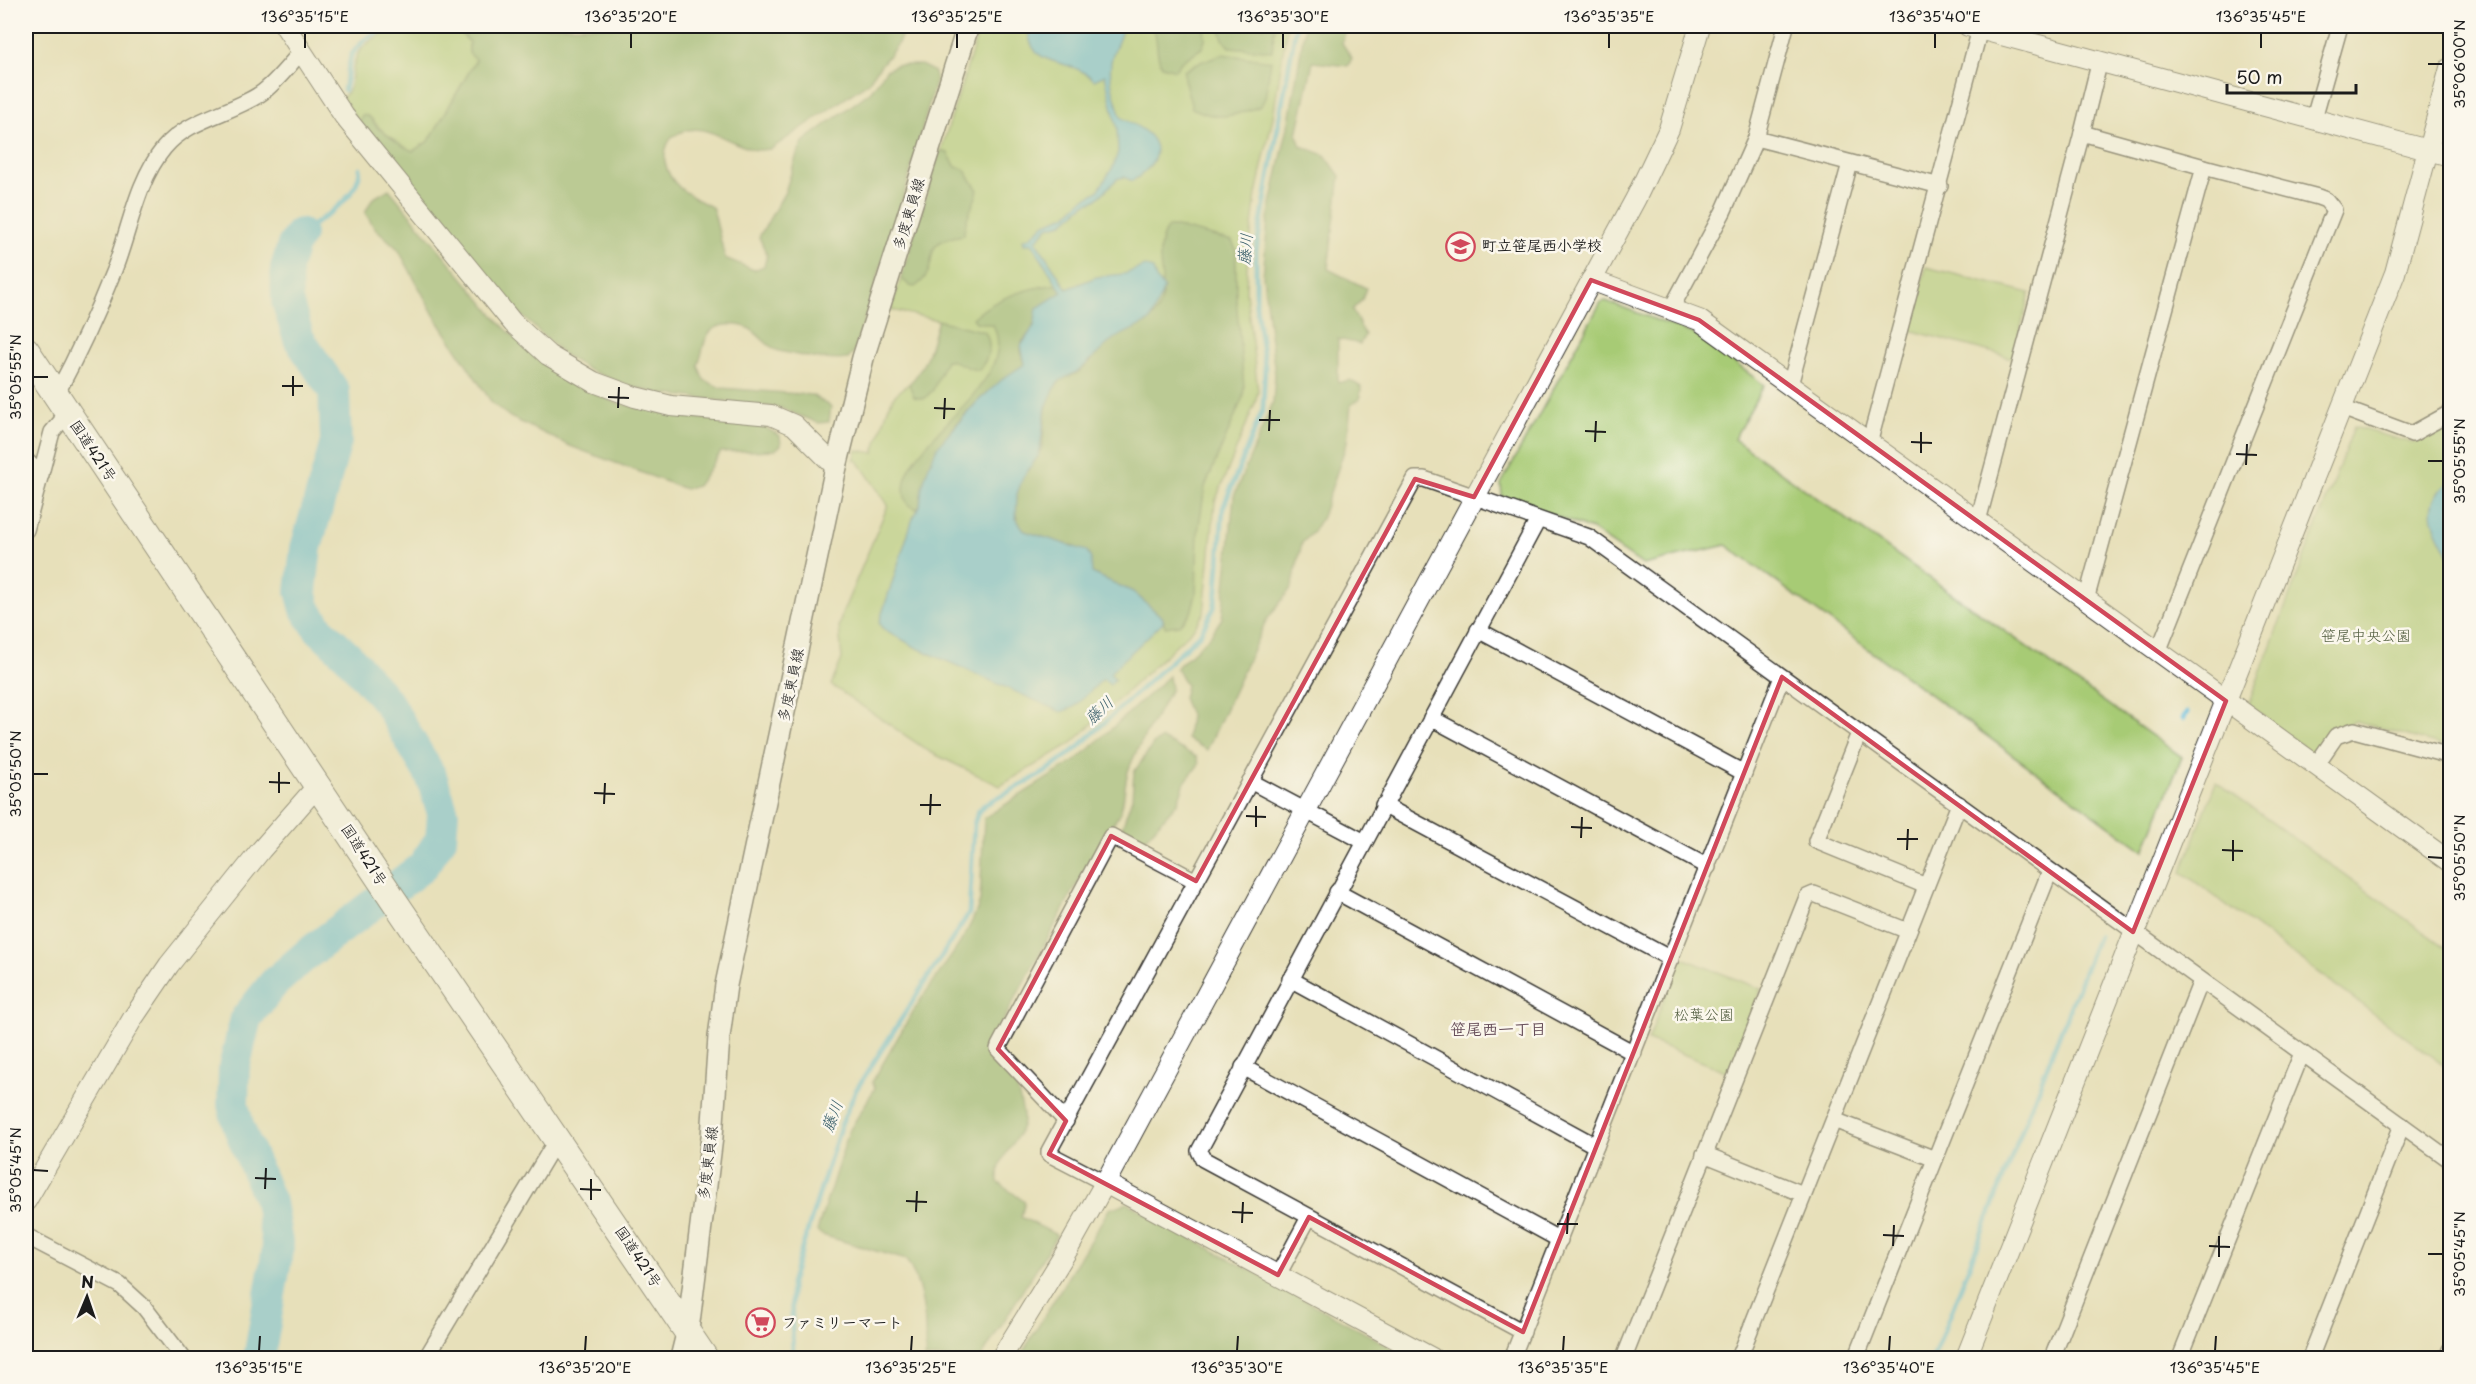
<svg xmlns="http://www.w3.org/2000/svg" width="2476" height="1384" font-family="'Playpen Sans','Klee One',sans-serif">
	<rect width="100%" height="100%" fill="#fbf7ec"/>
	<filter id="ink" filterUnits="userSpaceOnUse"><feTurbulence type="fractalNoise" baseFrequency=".0167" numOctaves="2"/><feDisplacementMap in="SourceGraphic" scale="12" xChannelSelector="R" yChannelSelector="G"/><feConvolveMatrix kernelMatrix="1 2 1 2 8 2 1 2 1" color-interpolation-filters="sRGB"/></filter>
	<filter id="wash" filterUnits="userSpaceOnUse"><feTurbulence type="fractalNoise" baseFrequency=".008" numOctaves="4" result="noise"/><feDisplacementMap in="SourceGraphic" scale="24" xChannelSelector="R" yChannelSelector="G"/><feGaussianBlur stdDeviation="1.35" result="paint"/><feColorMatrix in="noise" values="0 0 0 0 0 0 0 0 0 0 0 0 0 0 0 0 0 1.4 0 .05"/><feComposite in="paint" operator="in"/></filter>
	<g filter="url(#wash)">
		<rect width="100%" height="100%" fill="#e7e0ba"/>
		<g fill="#a7cb75" stroke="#627448" stroke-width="1.5">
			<path d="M395,26H455L469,42V53L476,60L429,141L413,151C403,148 377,128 373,120L359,122L342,98C356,86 349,69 358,54C366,41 382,34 395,26Z"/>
			<path d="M980,26H1287L1273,117L1256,194L1247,267L1246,292L1258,391L1255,403L1215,502L1204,613L1194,628L1072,743L1000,786L930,752L831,685L842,659L839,626L842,614L888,505L858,461L854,460L857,450L874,453L888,408L894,396L918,376L927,358L938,320L891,310Z"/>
			<path d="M1926,267L2030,293L2013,358L1909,330Z"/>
			<path d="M1606,301L1699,336L1764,385L1734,439L2182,757L2144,851L1726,545L1643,565L1592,530L1502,496L1501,484L1601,302Z"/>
			<path d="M2450,422V748L2356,721L2330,731L2317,750L2309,751L2248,705L2354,427L2413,443Z"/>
			<path d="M2216,782L2450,951V1070L2182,872Z"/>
			<path d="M1680,957L1761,989L1730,1073L1648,1040Z"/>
		</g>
		<g fill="#85af66" stroke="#506641" stroke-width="1.5">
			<path d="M455,26H904C901,49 880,61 869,82L771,149C767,149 762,150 757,150C728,146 703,116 674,136C667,141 664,153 665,162C670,188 692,196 713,208L725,258L754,270L764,266L767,255L759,237L785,192L797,154L804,141L871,91L886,70L896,65H921L933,71L936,79L907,184L854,352L848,359C827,362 800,356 779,351C767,347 760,335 750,329C739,323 720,323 711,331C703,338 703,354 698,365L704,380L721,388L812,395L831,407L829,422L818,423L781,408L657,393L624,384L589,370L563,354L506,301L359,122L362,115L368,116C373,119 374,124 378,128C384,133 406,149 413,151L429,141L476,60L469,53V42Z"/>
			<path d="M1152,26H1204L1205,39L1202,48L1182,61L1175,70L1162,66C1154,53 1160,40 1152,26Z"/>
			<path d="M1219,26H1275L1272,51L1230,47L1223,39Z"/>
			<path d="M1305,26H1347L1342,43L1352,58L1348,66L1313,62L1297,135L1301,146L1325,155L1340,176L1328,269L1366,288L1362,300L1352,310L1365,335L1360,344L1338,339V383L1350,380L1361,387L1360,399L1351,405L1347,442L1322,517L1313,532L1302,543L1292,587L1266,621L1207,750L1187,739L1190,715L1183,698L1186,685L1176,668L1210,636L1222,618L1234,496L1273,402L1275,374L1263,276L1268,218L1289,121Z"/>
			<path d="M1222,54L1271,61L1265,98L1261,106C1233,116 1220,122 1192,108L1184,79V71L1195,64Z"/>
			<path d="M940,151L947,152L956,167L964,169L978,190C974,207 964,218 964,235C912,242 947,264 915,287L910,286L901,278Z"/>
			<path d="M389,189L501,324L532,355L577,386L616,403L691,417L761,425L780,436L781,445L775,450L721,452L697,486L685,489L570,446L510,417L492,403L434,315L398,249L374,227L365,213L372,199Z"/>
			<path d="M1168,227H1177L1232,241L1236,250V298L1244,387L1243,397L1205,487L1198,532L1196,594L1191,613L1179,625L1165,627L1163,618L1133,592L1092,573L1074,546C1060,542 1038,540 1026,532C1010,520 1015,492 1023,477C1030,466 1039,458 1042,446C1046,423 1042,398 1060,381C1065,376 1074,376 1080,371C1092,361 1101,348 1113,339C1125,329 1143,329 1153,317C1176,290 1147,256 1168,227Z"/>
			<path d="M1057,284L1062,292L1036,317L1032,330L1022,342L1021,351L1025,364C1017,373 1004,378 995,386C958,417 923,457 920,506L917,509L908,505C878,449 1026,389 993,325L976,322L973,318C995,298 1028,288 1057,284Z"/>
			<path d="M938,320L985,332C993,346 989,358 979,370C966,370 960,360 946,360L933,390L924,399L914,397L909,384C927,367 931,343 938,320Z"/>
			<path d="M1169,676L1171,689C1158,715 1139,741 1129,769C1121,790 1129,812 1107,829L990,1045C992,1056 1005,1061 1010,1070C1015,1077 1025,1115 1023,1123C1017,1145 996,1157 998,1182L1025,1202L1021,1217L1057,1235L981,1358H925C927,1329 924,1285 906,1260L822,1235L817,1231L849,1131L875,1088L872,1082C888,1055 903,1027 920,1001C941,969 968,939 980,901L984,818L1078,759Z"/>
			<path d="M1162,739L1197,757L1199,764L1185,782L1178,802L1146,838L1135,841L1120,833L1132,798L1134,772L1154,743Z"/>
			<path d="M1127,1203L1411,1358H1019L1109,1209Z"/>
		</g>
		<g fill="#5dbbdb" stroke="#3c6c7c" stroke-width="1.5">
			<path d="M1028,26H1122C1122,37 1115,46 1112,57C1107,77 1115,98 1121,117C1130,123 1142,128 1149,135C1166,153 1148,172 1132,181L1124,177L1117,179L1096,200L1085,204L1063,223L1048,227L1036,241L1067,289L1096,277L1124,274L1145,266L1153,269L1156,279L1164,288L1150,321L1113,339L1080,370L1061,380L1056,385L1046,407L1039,455L1023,477L1017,494L1016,519L1025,531L1087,551L1091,559L1092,573L1133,592L1163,618V622L1110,673L1115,679L1110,685L1103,679L1074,707L1061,712L915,647L882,628L879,623L913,518L920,506L922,487L929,465L938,446L977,402L1005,377L1025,364L1021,346L1034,326L1037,308L1062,292L1032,244H1024L1023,239L1029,238L1045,223L1066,215L1082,200L1098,191L1113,167L1118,152L1117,128L1105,75L1094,80C1069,55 1028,72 1028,26Z"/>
			<path d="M2450,481V558C2436,526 2418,508 2450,481Z"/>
		</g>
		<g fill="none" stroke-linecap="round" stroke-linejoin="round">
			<g stroke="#5dbbdb" stroke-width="5">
				<path d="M344,90L351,55L363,41L386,26"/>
				<path d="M300,234C323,217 359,199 360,168"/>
				<path d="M2183,718L2187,713"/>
				<path d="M793,1358L791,1283L841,1125L856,1090L969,913L974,824L978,812L984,805L1044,773L1076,749L1200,634L1214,608L1217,591L1223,508L1263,409L1265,367L1256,306V251L1296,26"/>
				<path d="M1933,1358L2098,936"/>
			</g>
			<path stroke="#5dbbdb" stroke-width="32" d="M259,1358L278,1248L270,1202L239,1128L233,1105L234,1068L246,1018L274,983L306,955L422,867L441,839L443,813L431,776L388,703L348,656L319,629L306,610L301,591L306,548L336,442L334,391L299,339L287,301L286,268L293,245L300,234"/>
		</g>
	</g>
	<g filter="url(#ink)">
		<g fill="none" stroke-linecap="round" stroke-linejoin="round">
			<defs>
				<g id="minor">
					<path d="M1786,26L1756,138L1940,186"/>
					<path d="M2314,118L2340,26"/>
					<path d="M1671,309L1723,212L1756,138"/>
					<path d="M1790,385L1850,163"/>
					<path d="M56,395C78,354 97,313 114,270C130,230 136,182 164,148C188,119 230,114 260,94C276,83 288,66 301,52"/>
					<path d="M2342,408L2412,434L2450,413"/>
					<path d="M1869,444L1980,29"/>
					<path d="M26,460L41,475"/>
					<path d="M1978,521L2082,133"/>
					<path d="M26,530L52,432L68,413"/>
					<path d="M2086,600L2204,167L2082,133L2100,60"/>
					<path d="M1478,630L1744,773"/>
					<path d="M2158,652L2334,210L2326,200L2318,197L2204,167"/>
					<path d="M1431,718L1708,867"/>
					<path d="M1859,733L1816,841L1926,886"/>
					<path d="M2316,765L2336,736L2354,730L2450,756"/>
					<path d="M1250,781L1363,841"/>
					<path d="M1383,805L1671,959"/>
					<path d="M1337,892L1634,1053"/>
					<path d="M1290,979L1596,1146"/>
					<path d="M1243,1067L1560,1240"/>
					<path d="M1834,1120L1935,1159"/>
					<path d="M1066,1121L998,1049L999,1046L1111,836L1196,881"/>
					<path d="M1704,1154L1803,1194"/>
					<path d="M1105,1183L1049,1154V1151L1415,479H1424L1589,537L2450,1160"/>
					<path d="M26,1236L120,1285L144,1307L183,1358"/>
					<path d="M1278,1275L1309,1217"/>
					<path d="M1523,1332L1203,1159L1199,1151L1538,520"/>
					<path d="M426,1358L557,1139"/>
					<path d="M1512,1358L1782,677"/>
					<path d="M1624,1358L1807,897L1814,894L1908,931"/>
					<path d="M1739,1358L1959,804"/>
					<path d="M1856,1358L2050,871"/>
					<path d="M2052,1358L2201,981"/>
					<path d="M2180,1358L2302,1053"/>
					<path d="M2310,1358L2402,1125"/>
					<path d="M2447,1358L2450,1350"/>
				</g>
				<g id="tertiary">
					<path d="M285,26L344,116L513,323L548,355L594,382L635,397L671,406L771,415L794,425L836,467"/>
					<path d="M1968,26L2450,156"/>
					<path d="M1591,280L1699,320L2450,862"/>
					<path d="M1105,1183L1432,1358"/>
					<path d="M26,1201L133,1018L169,965L261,850L319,784"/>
					<path d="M1001,1358L1068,1249L1105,1183L1636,198L1669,129L1700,26"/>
					<path d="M1966,1358L2395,273L2450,68"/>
				</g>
				<path id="secondary" d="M681,1358L688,1330L712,1137L719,1037L726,985L836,467L863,358L968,26"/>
				<path id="trunk" d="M26,350L393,899L705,1358"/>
			</defs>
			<use href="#minor" stroke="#3a3934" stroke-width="18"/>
			<use href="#tertiary" stroke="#3a3934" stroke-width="22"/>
			<use href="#secondary" stroke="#3a3934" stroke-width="24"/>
			<use href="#trunk" stroke="#3a3934" stroke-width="28"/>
			<use href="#minor" stroke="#fff" stroke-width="15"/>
			<use href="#tertiary" stroke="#fff" stroke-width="20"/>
			<use href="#secondary" stroke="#fff" stroke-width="21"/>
			<use href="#trunk" stroke="#fff" stroke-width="26"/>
		</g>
	</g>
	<path d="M0 0H2476V1384H0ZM1591,280L1699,320L2226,701L2133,932L1782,677L1523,1332L1309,1217L1278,1275L1049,1154L1066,1121L998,1049L1111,836L1196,881L1415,479L1474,497Z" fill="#e7e0ba" fill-opacity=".55" fill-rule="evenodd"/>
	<path fill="none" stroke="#d1495b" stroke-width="4.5" stroke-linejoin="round" d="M1591,280L1699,320L2226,701L2133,932L1782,677L1523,1332L1309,1217L1278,1275L1049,1154L1066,1121L998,1049L1111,836L1196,881L1415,479L1474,497Z"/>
	<path fill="none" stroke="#1c1c1c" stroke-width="2" d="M305,48V33M631,48V33M957,48V33M1283,48V33M1609,48V33M1935,48V33M2261,48V33M2428,64H2443M33,377H48M282,386H303M293,396V376M608,397L629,398M618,408L619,387M934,408L955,409M944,419L945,398M1259,420H1280M1269,431L1270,410M1585,431L1606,432M1595,442L1596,421M1911,442L1932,443M1921,453V432M2236,454L2257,455M2428,461H2443M2246,465L2247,444M33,774H48M269,782L290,783M279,793V772M594,793L615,794M604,804L605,783M920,805H941M930,815L931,794M1246,816L1266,817M1256,827V806M1571,827L1592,828M1581,838L1582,817M1897,839H1918M1907,850L1908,829M2222,850L2243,851M2428,857L2443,858M2233,861V840M33,1170L48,1171M255,1178L276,1179M265,1189L266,1168M580,1189L601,1190M591,1200V1179M906,1201L927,1202M916,1212L917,1191M1232,1212L1253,1213M1242,1223L1243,1202M1557,1224H1578M1567,1234L1568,1213M1883,1235L1904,1236M1893,1246L1894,1225M2209,1246L2230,1247M2428,1254H2443M2219,1257V1236M259,1351L260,1336M585,1351L586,1336M911,1351L912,1336M1237,1351L1238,1336M1563,1351L1564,1336M1889,1351L1890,1336M2215,1351L2216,1336"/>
	<defs>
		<symbol id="school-ring" viewBox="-11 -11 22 22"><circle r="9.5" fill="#fbf7ec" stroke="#d1495b" stroke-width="1.5"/><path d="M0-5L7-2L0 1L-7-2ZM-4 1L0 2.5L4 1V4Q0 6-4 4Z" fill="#d1495b"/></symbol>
		<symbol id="supermarket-ring" viewBox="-11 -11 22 22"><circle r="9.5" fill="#fbf7ec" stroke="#d1495b" stroke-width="1.5"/><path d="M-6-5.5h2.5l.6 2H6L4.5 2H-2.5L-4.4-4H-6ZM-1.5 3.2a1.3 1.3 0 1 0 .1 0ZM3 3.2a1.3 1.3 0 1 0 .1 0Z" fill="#d1495b"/></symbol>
	</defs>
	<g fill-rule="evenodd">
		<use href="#school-ring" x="1444" y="230" width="33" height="33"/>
		<use href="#supermarket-ring" x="744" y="1306" width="33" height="33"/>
	</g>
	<g text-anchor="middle" stroke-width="5" stroke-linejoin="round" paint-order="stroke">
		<g font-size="15" fill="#1c1c1c" stroke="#fbf7ec">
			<text transform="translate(909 214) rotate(-73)" y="5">多度東員線</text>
			<text transform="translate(93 451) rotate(56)" y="5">国道421号</text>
			<text transform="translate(791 685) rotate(-78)" y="5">多度東員線</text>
			<text transform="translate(364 855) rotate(57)" y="5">国道421号</text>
			<text transform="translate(708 1163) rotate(-83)" y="5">多度東員線</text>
			<text transform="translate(638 1257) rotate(56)" y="5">国道421号</text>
		</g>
		<g font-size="15" font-weight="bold" fill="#1c1c1c" stroke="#fbf7ec" text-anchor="start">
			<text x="1482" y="251">町立笹尾西小学校</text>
			<text x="782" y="1328">ファミリーマート</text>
		</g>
		<g font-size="15" fill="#4d593b" stroke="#fbf7ec">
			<text x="2366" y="641">笹尾中央公園</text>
			<text x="1704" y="1020">松葉公園</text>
		</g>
		<g font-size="16" font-style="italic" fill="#365c68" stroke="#fbf7ec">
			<text transform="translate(1245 249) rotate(-85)" y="6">藤川</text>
			<text transform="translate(1099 710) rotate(-43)" y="6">藤川</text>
			<text transform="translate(832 1116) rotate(-69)" y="6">藤川</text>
		</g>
		<g font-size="16" font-weight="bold" fill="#664d59" stroke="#fbf7ec">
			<text x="1498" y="1035">笹尾西一丁目</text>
		</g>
	</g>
	<rect width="2476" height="1384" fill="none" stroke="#fbf7ec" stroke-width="66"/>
	<g transform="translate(87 1297) rotate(2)" stroke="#fbf7ec" stroke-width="4.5" paint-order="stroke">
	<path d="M0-4.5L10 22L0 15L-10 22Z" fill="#1c1c1c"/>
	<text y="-9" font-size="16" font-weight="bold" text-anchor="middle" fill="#1c1c1c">N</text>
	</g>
	<path d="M2227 84v9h129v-9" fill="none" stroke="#1c1c1c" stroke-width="3"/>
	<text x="2236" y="84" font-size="18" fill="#1c1c1c" stroke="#fbf7ec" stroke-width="4.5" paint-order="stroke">50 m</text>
	<rect x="33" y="33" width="2410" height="1318" fill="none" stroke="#1c1c1c" stroke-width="2"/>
	<g font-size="15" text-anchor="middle" fill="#1c1c1c">
		<text x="305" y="22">136°35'15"E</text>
		<text x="631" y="22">136°35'20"E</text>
		<text x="957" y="22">136°35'25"E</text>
		<text x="1283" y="22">136°35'30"E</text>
		<text x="1609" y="22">136°35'35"E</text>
		<text x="1935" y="22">136°35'40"E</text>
		<text x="2261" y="22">136°35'45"E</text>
		<text transform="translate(2460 64) rotate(-90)" y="5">35°06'00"N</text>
		<text transform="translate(16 377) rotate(-90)" y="5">35°05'55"N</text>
		<text transform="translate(2460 461) rotate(-90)" y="5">35°05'55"N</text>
		<text transform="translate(16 774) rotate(-90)" y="5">35°05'50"N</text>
		<text transform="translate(2460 858) rotate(-90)" y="5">35°05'50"N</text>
		<text transform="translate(16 1170) rotate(-90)" y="5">35°05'45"N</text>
		<text transform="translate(2460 1254) rotate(-90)" y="5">35°05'45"N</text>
		<text x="259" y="1373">136°35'15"E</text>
		<text x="585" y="1373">136°35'20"E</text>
		<text x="911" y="1373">136°35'25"E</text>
		<text x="1237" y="1373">136°35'30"E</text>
		<text x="1563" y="1373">136°35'35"E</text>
		<text x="1889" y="1373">136°35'40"E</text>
		<text x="2215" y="1373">136°35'45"E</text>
	</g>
</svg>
